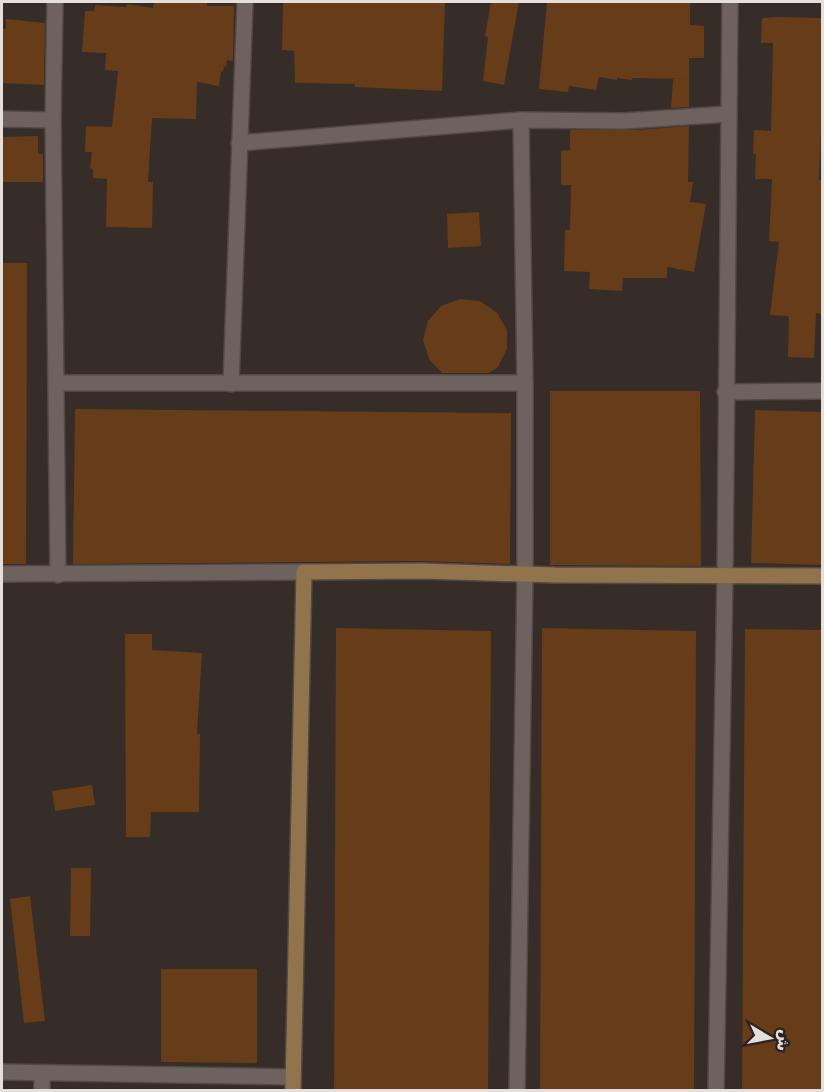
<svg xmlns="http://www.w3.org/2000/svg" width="824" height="1092" font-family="'DejaVu Sans',Cairo,sans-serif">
	<rect width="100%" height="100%" fill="#362c28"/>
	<g fill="#673c19">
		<path d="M154,2H207V6H234L233,61L227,60L226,67L224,66L223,72L221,71L219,86L197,82L196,119L152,118L148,182H153L152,228L106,227L107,179L93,178V169L90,168L92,152H85L86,126L112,127L118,71L105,70L106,53L82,52L85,11H94L95,5L126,7L127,4L153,8Z"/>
		<path d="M283,2H445L442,91L355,87V84L295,83L294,51L282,50Z"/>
		<path d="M491,2H519L504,85L483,81L488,37L485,36Z"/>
		<path d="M547,2H690V25L704,26V58H689V79L632,78V80L617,78V80L599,77L596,90L569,86L568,92L539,89Z"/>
		<path d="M776,17L822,18V99L819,180H822V314L816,313L814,358L788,357L789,318L788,316L770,315L779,242L769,241L772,179H755L756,154H753L754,130L771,131L773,43H761L762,18Z"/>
		<path d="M6,19L45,23L44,85L2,83V28L6,29Z"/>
		<path d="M673,79H689V107L671,108Z"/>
		<path d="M689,126L688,182H693L690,202L706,204L694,272L667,267V278H623L622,291L589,289L590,272L564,271L565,230H570L571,185H561V151L570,150V130H636Z"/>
		<path d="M38,136V154H43V182H2V137Z"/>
		<path d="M479,212L481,246L448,248L447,214Z"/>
		<path d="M2,263H27L26,564H2Z"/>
		<path d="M460,299L480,301L497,313L507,330V349L498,367L489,373H442L429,359L423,340L428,321L441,306Z"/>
		<path d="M550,391H700L701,566L550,565Z"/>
		<path d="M75,409L511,413L510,564L421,561L73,564Z"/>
		<path d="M755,410L822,412V565L751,563Z"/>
		<path d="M336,628L491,631L488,1090H334Z"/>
		<path d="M542,628L696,631L694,1090H540Z"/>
		<path d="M745,629L822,630V1090H742Z"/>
		<path d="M125,634H152V650L202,653L197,734H200L199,812H151L150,837H126Z"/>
		<path d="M92,785L95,805L55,811L52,791Z"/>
		<path d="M71,868H91L90,936H70Z"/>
		<path d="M30,896L45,1021L24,1023L10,899Z"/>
		<path d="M161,969H257V1063L161,1062Z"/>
	</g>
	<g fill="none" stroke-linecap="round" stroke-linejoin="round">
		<defs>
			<g id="street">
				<path d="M55,2L53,120L58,575"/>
				<path d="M2,119L53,120"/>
				<path d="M239,143L521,120L624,121L728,114"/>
				<path d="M56,383H525"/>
				<path d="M231,384L245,2"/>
				<path d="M725,392L822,391"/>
				<path d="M2,574L304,572"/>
				<path d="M2,1072L293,1077"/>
				<path d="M42,1073V1090"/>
				<path d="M517,1090L525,574V383L521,120"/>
				<path d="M716,1090L725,575L730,2"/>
			</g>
			<path id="secondary" d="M293,1090L304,572L421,571L555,575L822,576"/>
		</defs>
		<use href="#street" stroke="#514946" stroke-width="18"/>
		<use href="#secondary" stroke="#514946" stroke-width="18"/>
		<use href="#street" stroke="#6e625e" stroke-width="15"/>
		<use href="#secondary" stroke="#91744c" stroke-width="15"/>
	</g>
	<rect width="824" height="1092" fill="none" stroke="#e5dfdc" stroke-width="6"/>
	<g transform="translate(770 1038) rotate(100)" stroke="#2c221f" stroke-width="4.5" paint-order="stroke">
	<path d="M0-4.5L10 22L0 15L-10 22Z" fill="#e5dfdc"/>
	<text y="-9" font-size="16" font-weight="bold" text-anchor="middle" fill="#e5dfdc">ش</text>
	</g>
</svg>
